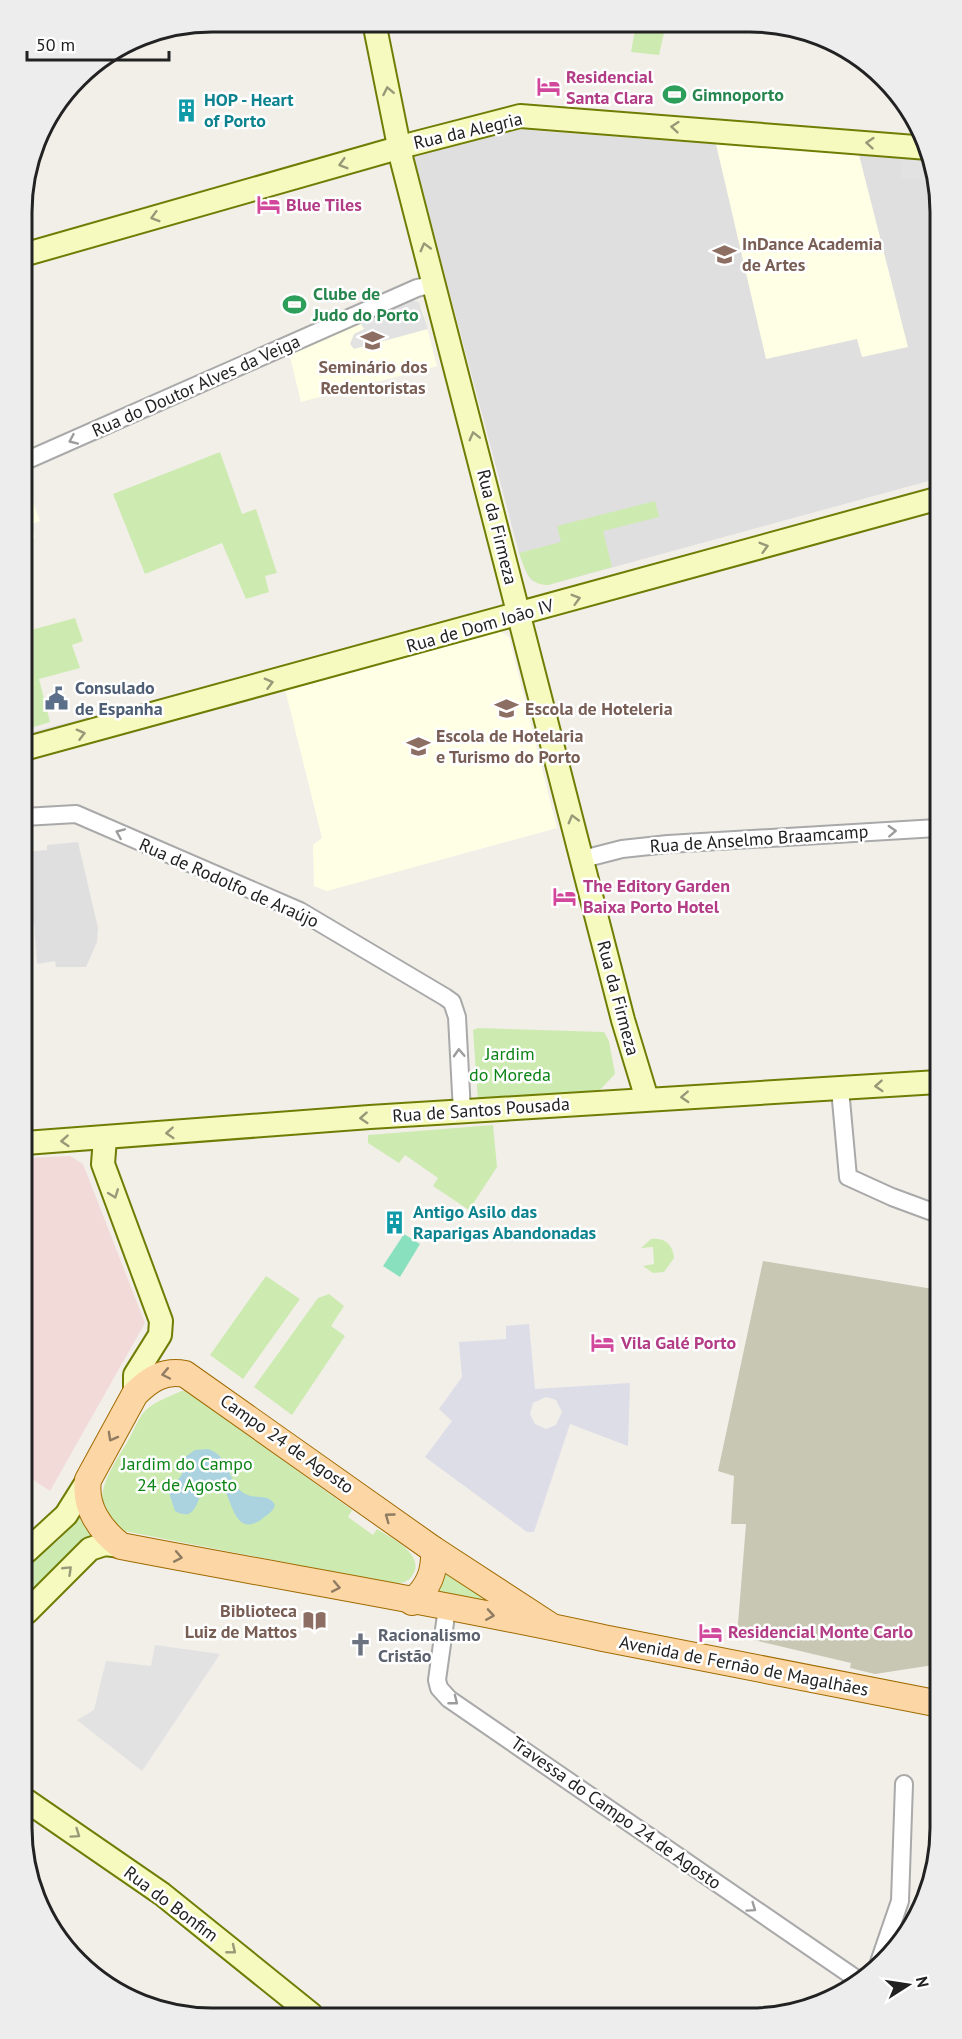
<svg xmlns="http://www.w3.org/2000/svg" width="962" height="2039" font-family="'PT Sans',sans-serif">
	<rect width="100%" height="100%" fill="#f2efe9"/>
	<g fill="#e0dfdf">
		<path d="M502,128L934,161L936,479L548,585L532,581L528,576L519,553L412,151Z"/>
		<path d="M78,842L98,928L97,942L86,967H56L55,961L37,964L34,922H26L25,852L47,850V845Z"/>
	</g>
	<path fill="#f2dad9" d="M70,1156L83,1164L145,1323L50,1491L26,1475L25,1158Z"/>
	<g fill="#ffffe5">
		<path d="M716,144L859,155L908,347L862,357L857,339L766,359Z"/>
		<path d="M414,299L422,308L437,366L301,402L289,353Z"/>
		<path d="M23,476L40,521L30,525L35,537L24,542Z"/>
		<path d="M493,632H501L509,637L557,828L327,891L314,886L313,845L322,838L285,689Z"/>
	</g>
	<path fill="#c7c7b4" d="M763,1261L939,1290L940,1664L875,1674L850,1668L851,1663L737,1636L746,1524H731L734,1476L718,1471Z"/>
	<g fill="#cdebb0">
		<path d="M636,24H666L659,55L631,52Z"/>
		<path d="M220,452L242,514L256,509L277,573L265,576L269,592L246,599L222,543L145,574L113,494Z"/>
		<path d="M655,501L659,517L603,531L612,567L548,585C528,585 525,569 519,553L561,542L557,526Z"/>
		<path d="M75,618L83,641L72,645L80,668L39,679L50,722L24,730V632Z"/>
		<path d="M478,1028L604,1032L609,1041L615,1074L596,1094L478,1101L473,1030Z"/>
		<path d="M493,1125L497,1167L469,1210L433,1186L438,1178L405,1155L399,1163L368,1143V1135Z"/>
		<path d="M651,1239C664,1237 673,1244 674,1258L664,1272L653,1273L643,1266L654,1264L653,1247L641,1248Z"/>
		<path d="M266,1276L300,1299L243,1379L210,1355Z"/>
		<path d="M329,1294L344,1306L331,1326L345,1336L292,1415L254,1387L318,1298Z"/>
		<path d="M181,1391H186L352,1510L348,1517L373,1535L377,1529C391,1538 427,1555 412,1576C407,1583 400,1584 391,1583L124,1531C81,1506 112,1469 129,1439C134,1430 140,1414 148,1408C157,1401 171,1396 181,1391Z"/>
		<path d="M83,1509L96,1533L27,1596V1565L59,1540Z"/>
		<path d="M443,1567L526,1615L430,1596Z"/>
	</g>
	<path fill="#88e0be" d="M404,1234L420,1244L400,1277L383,1266Z"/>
	<g fill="#e2e2e2">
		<path d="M902,158L934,161V181L900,178Z"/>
		<path d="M409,299L419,302L428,329L354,349L350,344L354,334L364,329L359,321Z"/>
		<path d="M191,690L192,695L24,739V734Z"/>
		<path d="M155,1645L220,1654L142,1771L77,1720L94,1710L106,1661L151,1666Z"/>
	</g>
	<path fill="#dddde8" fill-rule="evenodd" d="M529,1324L535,1389L630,1383L628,1446L570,1424L534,1532H527L425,1457L452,1421L439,1409L462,1377L459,1342L506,1339V1326ZM546,1397L556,1400L562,1412L556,1425L546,1429L535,1424L530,1414L533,1403Z"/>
	<path fill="#aad3df" d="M208,1449C230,1456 227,1479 242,1492C253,1501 269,1492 275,1505C273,1512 268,1514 262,1519C237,1537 233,1506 225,1491L215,1486L203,1490C196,1503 195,1522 175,1511L169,1493L182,1474L185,1457L195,1450Z"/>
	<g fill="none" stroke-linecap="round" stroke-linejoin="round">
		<defs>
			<g id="street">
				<path d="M23,462L417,288L435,284"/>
				<path d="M24,817L76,814L300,911L445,997L452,1002L457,1017L462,1112"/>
				<path d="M583,859L622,849L668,844L937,828"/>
				<path d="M840,1089L848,1177L892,1197L938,1214"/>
				<path d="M447,1608L437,1680L439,1688L449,1699L861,1982"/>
				<path d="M877,1968L900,1901L904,1784"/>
			</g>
			<g id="secondary">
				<path d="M374,22L402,161L623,1020L647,1099"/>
				<path d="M23,255L412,144L520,116L928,148"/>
				<path d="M24,749L936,499"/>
				<path d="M105,1138L103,1164L161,1321L160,1335L135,1375V1394"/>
				<path d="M25,1143L370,1117L938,1082"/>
				<path d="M27,1551L66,1515L88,1480"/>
				<path d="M27,1612L90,1549L105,1544L121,1546"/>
				<path d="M27,1801L162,1894L311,2014"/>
			</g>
			<g id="primary">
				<path d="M412,1602C429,1587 435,1572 434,1550"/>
				<path d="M549,1625L434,1550L185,1374C164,1370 150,1379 135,1394L88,1480C84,1507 100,1530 121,1546C281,1577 444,1603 603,1638L940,1704"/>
			</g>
		</defs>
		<use href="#street" stroke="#a9a9a9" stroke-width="20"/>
		<use href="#secondary" stroke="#707d05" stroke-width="26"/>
		<use href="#primary" stroke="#a06b00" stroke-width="28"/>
		<use href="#street" stroke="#fff" stroke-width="16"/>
		<use href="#secondary" stroke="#f7fabf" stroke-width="22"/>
		<use href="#primary" stroke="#fcd6a4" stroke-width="26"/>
	</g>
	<defs><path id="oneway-chevron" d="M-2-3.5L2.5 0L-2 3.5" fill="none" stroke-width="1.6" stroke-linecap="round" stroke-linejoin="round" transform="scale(1.5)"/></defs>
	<g stroke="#979978">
		<use href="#oneway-chevron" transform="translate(388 91) rotate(-101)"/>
		<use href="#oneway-chevron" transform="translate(675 127) rotate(-175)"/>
		<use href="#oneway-chevron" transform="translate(870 143) rotate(-175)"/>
		<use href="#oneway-chevron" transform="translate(343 164) rotate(164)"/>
		<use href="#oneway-chevron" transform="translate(155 217) rotate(164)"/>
		<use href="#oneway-chevron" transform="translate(425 247) rotate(-105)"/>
		<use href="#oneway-chevron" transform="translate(474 436) rotate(-104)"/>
		<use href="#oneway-chevron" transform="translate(764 547) rotate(-16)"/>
		<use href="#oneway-chevron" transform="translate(576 599) rotate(-16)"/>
		<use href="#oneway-chevron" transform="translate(269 683) rotate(-15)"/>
		<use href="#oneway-chevron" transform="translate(81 734) rotate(-15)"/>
		<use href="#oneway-chevron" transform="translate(573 819) rotate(-105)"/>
		<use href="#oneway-chevron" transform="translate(879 1086) rotate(176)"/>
		<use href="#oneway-chevron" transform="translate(685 1097) rotate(177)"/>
		<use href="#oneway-chevron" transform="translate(364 1118) rotate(176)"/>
		<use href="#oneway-chevron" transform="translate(170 1133) rotate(176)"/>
		<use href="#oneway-chevron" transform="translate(65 1141) rotate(176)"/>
		<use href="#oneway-chevron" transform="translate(114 1194) rotate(69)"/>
		<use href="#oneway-chevron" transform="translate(68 1570) rotate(-44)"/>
		<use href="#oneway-chevron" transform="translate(76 1834) rotate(35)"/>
		<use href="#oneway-chevron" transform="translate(232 1950) rotate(39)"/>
	</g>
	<g stroke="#9c9c9c">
		<use href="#oneway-chevron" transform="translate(73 440) rotate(156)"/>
		<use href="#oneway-chevron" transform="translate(892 831) rotate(-3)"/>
		<use href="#oneway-chevron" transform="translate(120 833) rotate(-157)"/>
		<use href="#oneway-chevron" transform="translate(459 1053) rotate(-93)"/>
		<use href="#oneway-chevron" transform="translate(454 1701) rotate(38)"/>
		<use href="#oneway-chevron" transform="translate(752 1908) rotate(35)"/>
	</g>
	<g stroke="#8f7c63">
		<use href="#oneway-chevron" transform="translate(166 1374) rotate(168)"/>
		<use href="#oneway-chevron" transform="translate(112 1437) rotate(119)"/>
		<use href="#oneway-chevron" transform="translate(389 1517) rotate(-144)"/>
		<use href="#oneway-chevron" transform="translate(178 1557) rotate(11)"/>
		<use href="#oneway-chevron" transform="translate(336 1587) rotate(11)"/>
		<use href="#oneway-chevron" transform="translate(490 1615) rotate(9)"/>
	</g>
	<defs>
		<symbol id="hotel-bare" viewBox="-9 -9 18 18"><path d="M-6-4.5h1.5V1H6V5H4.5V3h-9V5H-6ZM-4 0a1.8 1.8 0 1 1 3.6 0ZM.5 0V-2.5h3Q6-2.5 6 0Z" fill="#d1479c" stroke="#fff" stroke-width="2.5" paint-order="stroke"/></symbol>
		<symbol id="stadium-bare" viewBox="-9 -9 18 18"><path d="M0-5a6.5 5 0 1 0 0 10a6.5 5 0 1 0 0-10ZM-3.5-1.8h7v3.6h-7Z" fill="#2e9e5b" stroke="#fff" stroke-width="2.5" paint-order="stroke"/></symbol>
		<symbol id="building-bare" viewBox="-9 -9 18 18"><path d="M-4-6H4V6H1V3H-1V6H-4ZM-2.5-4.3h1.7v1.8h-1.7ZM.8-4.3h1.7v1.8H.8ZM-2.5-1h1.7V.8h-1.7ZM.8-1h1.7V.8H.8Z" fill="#0f9aa8" stroke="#fff" stroke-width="2.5" paint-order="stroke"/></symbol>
		<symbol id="school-bare" viewBox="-9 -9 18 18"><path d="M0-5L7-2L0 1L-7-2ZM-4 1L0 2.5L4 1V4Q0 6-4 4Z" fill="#8d6e63" stroke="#fff" stroke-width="2.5" paint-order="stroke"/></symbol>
		<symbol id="civic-bare" viewBox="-9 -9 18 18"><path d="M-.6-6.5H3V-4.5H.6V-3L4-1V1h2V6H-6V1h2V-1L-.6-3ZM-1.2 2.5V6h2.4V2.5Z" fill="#5c6f8a" stroke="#fff" stroke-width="2.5" paint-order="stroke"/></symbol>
		<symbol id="library-bare" viewBox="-9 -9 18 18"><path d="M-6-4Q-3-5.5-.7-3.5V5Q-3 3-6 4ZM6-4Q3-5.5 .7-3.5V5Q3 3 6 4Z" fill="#8d6e63" stroke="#fff" stroke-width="2.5" paint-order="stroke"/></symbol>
		<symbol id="church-bare" viewBox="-9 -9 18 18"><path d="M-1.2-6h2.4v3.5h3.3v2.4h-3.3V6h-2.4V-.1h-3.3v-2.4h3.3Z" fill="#6b7280" stroke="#fff" stroke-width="2.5" paint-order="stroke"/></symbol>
	</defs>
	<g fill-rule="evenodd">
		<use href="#hotel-bare" x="532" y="70" width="33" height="33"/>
		<use href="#stadium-bare" x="658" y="78" width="33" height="33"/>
		<use href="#building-bare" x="170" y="94" width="33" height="33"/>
		<use href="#hotel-bare" x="252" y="188" width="33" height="33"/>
		<use href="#school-bare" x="708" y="238" width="33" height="33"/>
		<use href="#stadium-bare" x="278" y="288" width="33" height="33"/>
		<use href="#school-bare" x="356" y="324" width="33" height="33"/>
		<use href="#civic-bare" x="40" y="682" width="33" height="33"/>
		<use href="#school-bare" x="490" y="692" width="33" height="33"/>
		<use href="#school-bare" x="402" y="730" width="33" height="33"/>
		<use href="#hotel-bare" x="548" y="880" width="33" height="33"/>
		<use href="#building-bare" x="378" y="1206" width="33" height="33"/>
		<use href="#hotel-bare" x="586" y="1326" width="33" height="33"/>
		<use href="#library-bare" x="298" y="1604" width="33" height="33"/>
		<use href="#hotel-bare" x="694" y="1616" width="33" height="33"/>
		<use href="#church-bare" x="344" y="1628" width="33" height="33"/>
	</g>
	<g text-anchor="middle" stroke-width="5" stroke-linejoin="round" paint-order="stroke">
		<g font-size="18" font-weight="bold" fill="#b23c85" stroke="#fff" text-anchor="start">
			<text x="566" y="83">Residencial<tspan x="566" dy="21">Santa Clara</tspan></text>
			<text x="286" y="211">Blue Tiles</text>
			<text x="583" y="892">The Editory Garden<tspan x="583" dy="21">Baixa Porto Hotel</tspan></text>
			<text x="621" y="1349">Vila Galé Porto</text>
			<text x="728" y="1638">Residencial Monte Carlo</text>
		</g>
		<g font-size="18" font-weight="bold" fill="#27864d" stroke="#fff" text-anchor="start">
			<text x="692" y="101">Gimnoporto</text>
			<text x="313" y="300">Clube de<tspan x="313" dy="21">Judo do Porto</tspan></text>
		</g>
		<g font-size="18" font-weight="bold" fill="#0d838f" stroke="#fff" text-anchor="start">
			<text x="204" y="106">HOP - Heart<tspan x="204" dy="21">of Porto</tspan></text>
			<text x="413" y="1218">Antigo Asilo das<tspan x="413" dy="21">Raparigas Abandonadas</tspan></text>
		</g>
		<g font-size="18" fill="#222" stroke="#fff">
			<text transform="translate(468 131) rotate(-13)" y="6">Rua da Alegria</text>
			<text transform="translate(196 386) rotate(-24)" y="6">Rua do Doutor Alves da Veiga</text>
			<text transform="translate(497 527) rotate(76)" y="6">Rua da Firmeza</text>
			<text transform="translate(480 626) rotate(-16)" y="6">Rua de Dom João IV</text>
			<text transform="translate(759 839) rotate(-4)" y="6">Rua de Anselmo Braamcamp</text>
			<text transform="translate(229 883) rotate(24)" y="6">Rua de Rodolfo de Araújo</text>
			<text transform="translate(618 998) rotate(75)" y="6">Rua da Firmeza</text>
			<text transform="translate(481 1110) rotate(-4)" y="6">Rua de Santos Pousada</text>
			<text transform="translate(287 1444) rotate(35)" y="6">Campo 24 de Agosto</text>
			<text transform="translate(744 1666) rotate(11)" y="6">Avenida de Fernão de Magalhães</text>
			<text transform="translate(616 1813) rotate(35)" y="6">Travessa do Campo 24 de Agosto</text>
			<text transform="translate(171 1904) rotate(37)" y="6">Rua do Bonfim</text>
		</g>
		<g font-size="18" font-weight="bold" fill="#785e54" stroke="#fff" text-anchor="start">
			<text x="742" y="250">InDance Academia<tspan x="742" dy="21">de Artes</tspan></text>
			<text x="373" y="373" text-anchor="middle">Seminário dos<tspan x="373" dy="21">Redentoristas</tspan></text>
			<text x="525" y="715">Escola de Hoteleria</text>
			<text x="436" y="742">Escola de Hotelaria<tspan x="436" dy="21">e Turismo do Porto</tspan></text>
			<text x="297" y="1617" text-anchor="end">Biblioteca<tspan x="297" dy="21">Luiz de Mattos</tspan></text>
		</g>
		<g font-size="18" font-weight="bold" fill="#4e5e75" stroke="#fff" text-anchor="start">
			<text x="75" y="694">Consulado<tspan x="75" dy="21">de Espanha</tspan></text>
		</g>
		<g font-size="18" fill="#0c8416" stroke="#fff">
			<text x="510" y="1060">Jardim<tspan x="510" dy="21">do Moreda</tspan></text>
			<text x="187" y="1470">Jardim do Campo<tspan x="187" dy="21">24 de Agosto</tspan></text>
		</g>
		<g font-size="18" font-weight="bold" fill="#5b616d" stroke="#fff" text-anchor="start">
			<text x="378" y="1641">Racionalismo<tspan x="378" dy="21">Cristão</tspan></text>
		</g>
	</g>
	<path d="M0 0H962V2039H0ZM212 32H750A180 180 0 0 1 930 212V1828A180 180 0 0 1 750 2008H212A180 180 0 0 1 32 1828V212A180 180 0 0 1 212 32Z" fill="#ededed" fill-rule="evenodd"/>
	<path fill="none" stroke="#222" stroke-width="3" d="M212 32H750A180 180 0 0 1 930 212V1828A180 180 0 0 1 750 2008H212A180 180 0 0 1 32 1828V212A180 180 0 0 1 212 32Z"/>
	<g transform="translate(908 1985) rotate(78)" stroke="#ffffff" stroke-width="4.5" paint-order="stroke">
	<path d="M0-4.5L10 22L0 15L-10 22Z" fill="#222222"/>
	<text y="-9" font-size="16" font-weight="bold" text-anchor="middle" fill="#222222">N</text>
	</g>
	<path d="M27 51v9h142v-9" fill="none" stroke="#222222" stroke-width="3"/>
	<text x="36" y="51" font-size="18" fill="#222222" stroke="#ffffff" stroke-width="4.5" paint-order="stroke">50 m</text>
</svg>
